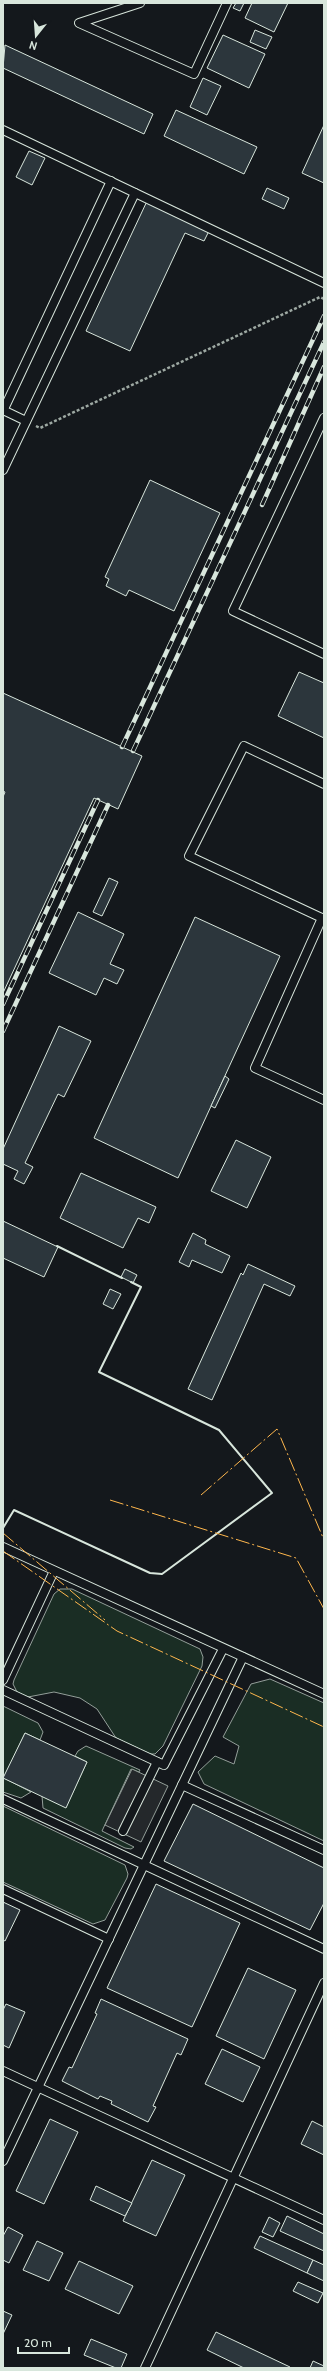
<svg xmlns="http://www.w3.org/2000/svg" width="327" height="2371" font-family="Cabin,sans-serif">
	<rect width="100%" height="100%" fill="#14181c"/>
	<g fill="#1a2d24" stroke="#939e99">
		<path d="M60,1589H72L200,1649L203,1657L202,1666L163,1746L155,1754H150L116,1738L97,1709L80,1698L54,1692L28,1697L17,1692L13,1684L14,1680L54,1594Z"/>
		<path d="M270,1679L324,1703V1841L204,1784L198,1772L215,1756L234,1764L239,1746L223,1737L251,1684Z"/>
		<path d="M3,1706L38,1723L43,1732L40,1740L25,1733L4,1778L31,1792L21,1798L3,1792Z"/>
		<path d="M86,1746L140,1770L139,1772L131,1769L102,1831L134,1847L131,1849L125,1848L43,1808L42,1796L66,1807L87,1762L75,1756L78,1751Z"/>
		<path d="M3,1806L125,1865L128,1874L127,1878L105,1920L93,1924L3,1882Z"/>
	</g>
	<path fill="#24282b" stroke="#939e99" d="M132,1769L168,1786L141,1842L105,1825Z"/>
	<g fill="#2c363c" stroke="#d8e6dc">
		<path d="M236,3H244L240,11L233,8Z"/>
		<path d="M252,3H288L274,32L245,18Z"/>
		<path d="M255,30L272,37L266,49L250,42Z"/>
		<path d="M223,35L265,54L249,88L207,68Z"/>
		<path d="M5,45L153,114L144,134L3,68Z"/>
		<path d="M203,78L221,86L207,115L190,107Z"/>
		<path d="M176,110L257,147L244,174L164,136Z"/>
		<path d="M324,125V183L302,173Z"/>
		<path d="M29,151L45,158L32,185L16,177Z"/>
		<path d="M267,188L289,198L284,209L262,199Z"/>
		<path d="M148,199L210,229L204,241L185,233L130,351L86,331Z"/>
		<path d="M150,480L220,513L174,611L129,590L126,596L106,586L109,579L105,577Z"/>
		<path d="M299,672L324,683V738L278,716Z"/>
		<path d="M3,693L142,756L118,809L94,798L3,993V797L5,792L3,791Z"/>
		<path d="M109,878L118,882L102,916L93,912Z"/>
		<path d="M78,912L124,934L110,964L124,970L117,984L104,978L96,995L49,973Z"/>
		<path d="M195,917L280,956L178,1178L94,1138Z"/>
		<path d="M59,1026L91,1041L64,1097L58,1094L25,1163L33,1167L24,1184L14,1179L18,1171L3,1164V1149Z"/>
		<path d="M225,1076L229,1079L215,1108L211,1106Z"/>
		<path d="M236,1140L271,1157L247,1208L211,1191Z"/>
		<path d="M81,1173L156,1207L149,1223L138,1218L123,1248L60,1218Z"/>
		<path d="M3,1221L58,1247L44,1277L3,1258Z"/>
		<path d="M193,1233L206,1240L205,1244L230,1256L222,1273L192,1260L189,1267L179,1262Z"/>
		<path d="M248,1264L295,1286L290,1296L264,1284L212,1400L188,1389L241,1273L243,1275Z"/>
		<path d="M125,1269L137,1275L133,1283L121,1277Z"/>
		<path d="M110,1289L121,1294L113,1309L103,1304Z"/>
		<path d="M25,1733L87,1762L66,1808L3,1778Z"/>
		<path d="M193,1804L324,1868V1903L310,1930L164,1861Z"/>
		<path d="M156,1884L240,1923L192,2027L107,1988Z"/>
		<path d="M3,1902L20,1910L5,1941L3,1940Z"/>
		<path d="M248,1968L296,1990L264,2059L216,2036Z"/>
		<path d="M101,1999L188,2039L181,2055L177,2053L153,2106L156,2107L148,2122L111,2104L112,2101L100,2096L98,2099L62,2081L69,2067L72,2068L97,2014L95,2013Z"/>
		<path d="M6,2004L25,2012L9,2048L3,2045V2010Z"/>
		<path d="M222,2049L260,2067L243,2102L205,2084Z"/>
		<path d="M50,2119L78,2132L44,2204L16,2191Z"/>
		<path d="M312,2121L324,2127V2155L301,2144Z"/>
		<path d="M152,2160L185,2175L156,2236L123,2221Z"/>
		<path d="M96,2186L132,2203L125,2216L90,2200Z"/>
		<path d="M287,2216L324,2234V2251L280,2231Z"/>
		<path d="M269,2217L280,2223L273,2237L262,2232Z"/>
		<path d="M8,2227L23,2235L9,2263L3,2260V2236Z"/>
		<path d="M260,2236L313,2260L307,2273L254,2248Z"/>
		<path d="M37,2241L63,2253L49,2281L23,2270Z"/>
		<path d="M313,2260L324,2265V2281L307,2273Z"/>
		<path d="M79,2261L133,2286L119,2314L65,2289Z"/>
		<path d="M298,2282L323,2293L318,2303L293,2291Z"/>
		<path d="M3,2311L12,2315L3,2334Z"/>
		<path d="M216,2332L290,2367L289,2368H244L207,2350Z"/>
		<path d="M91,2339L127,2354L121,2368H116L84,2355Z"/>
		<path d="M313,2361L324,2366V2368H310Z"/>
	</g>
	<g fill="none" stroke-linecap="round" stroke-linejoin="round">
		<defs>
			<g id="service">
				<path d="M140,3L79,23L194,74L227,3"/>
				<path d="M3,130L324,283"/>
				<path d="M3,410L26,421"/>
				<path d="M3,411L111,181"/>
				<path d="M324,418L233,611L324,654"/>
				<path d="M3,470L135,193"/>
				<path d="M324,784L244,746L189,856L324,919"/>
				<path d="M322,918L255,1068L324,1100"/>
				<path d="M3,1547L324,1694"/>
				<path d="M3,1680L54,1571"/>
				<path d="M3,1690L164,1765L223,1649"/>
				<path d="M182,1785L324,1850"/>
				<path d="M3,1799L324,1949"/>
				<path d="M123,1831L157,1762"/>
				<path d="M3,1889L109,1939"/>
				<path d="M3,2071L324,2220"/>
				<path d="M3,2161L243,1657"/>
				<path d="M145,2368L324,1983"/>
			</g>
		</defs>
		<use href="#service" stroke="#d8e6dc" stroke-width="10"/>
		<path stroke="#9da8a2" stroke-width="2.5" stroke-dasharray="3 2" stroke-linecap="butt" d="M36,426L40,428L320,297L324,299"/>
		<use href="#service" stroke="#14181c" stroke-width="8"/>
		<defs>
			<g id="rail">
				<path d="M262,505L324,367"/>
				<path d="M122,747L324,316"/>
				<path d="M133,751L324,342"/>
				<path d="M3,1004L98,800"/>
				<path d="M3,1031L108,805"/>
			</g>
		</defs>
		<use href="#rail" stroke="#d8e6dc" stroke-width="4.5"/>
		<use href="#rail" stroke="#14181c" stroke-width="3" stroke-dasharray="9" stroke-linecap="butt"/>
		<g stroke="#d8e6dc" stroke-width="2">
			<path d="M57,1246L122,1278"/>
			<path d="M3,1528L14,1510L150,1573L162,1574L272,1493L219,1430L99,1372L141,1287L131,1282"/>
		</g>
		<g stroke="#ffb74d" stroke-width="1" stroke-dasharray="14 3 2 3" stroke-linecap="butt">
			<path d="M201,1495L277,1429L324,1540"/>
			<path d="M110,1500L296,1558L324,1609"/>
			<path d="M3,1533L105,1620"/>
			<path d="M3,1551L117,1631L324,1727"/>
		</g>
	</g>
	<rect width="327" height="2371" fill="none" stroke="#d8e6dc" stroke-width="8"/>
	<g transform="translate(36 36) rotate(197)" stroke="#14181c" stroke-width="3" paint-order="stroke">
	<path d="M0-3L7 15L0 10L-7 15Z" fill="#d8e6dc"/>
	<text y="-6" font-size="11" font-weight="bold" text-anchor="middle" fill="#d8e6dc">N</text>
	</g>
	<path d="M18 2347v6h51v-6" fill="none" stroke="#d8e6dc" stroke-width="2"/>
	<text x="24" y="2347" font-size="12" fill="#d8e6dc" stroke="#14181c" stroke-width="3" paint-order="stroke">20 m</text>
</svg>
